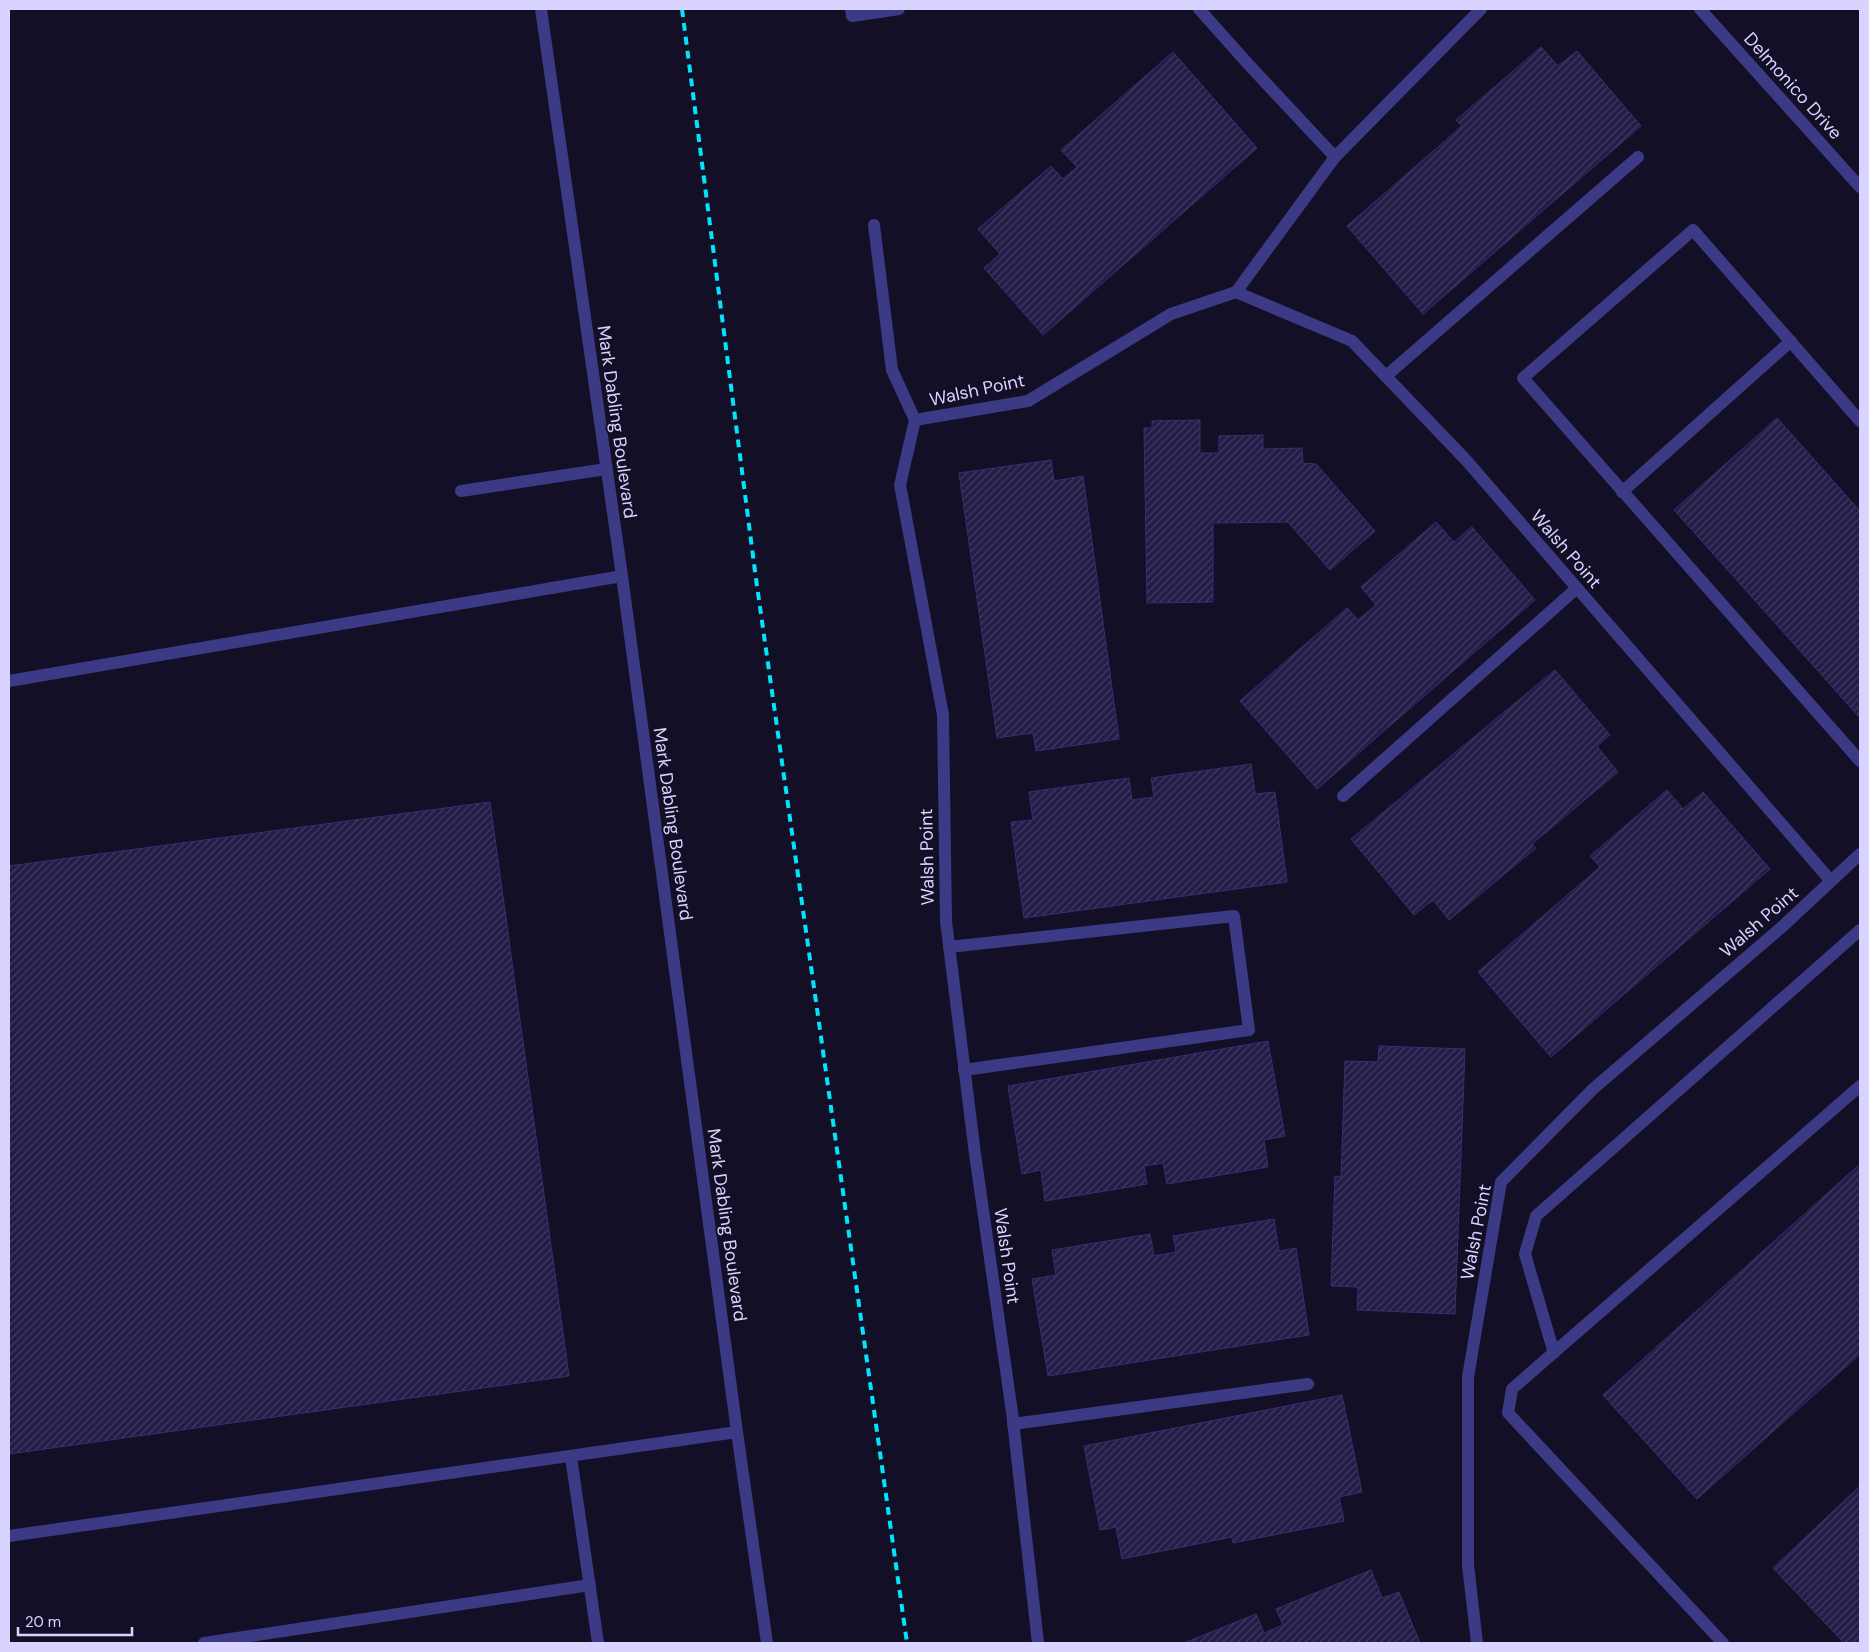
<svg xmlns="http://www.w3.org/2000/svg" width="1869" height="1652" font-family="'DM Sans',sans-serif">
	<defs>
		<pattern id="building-hatch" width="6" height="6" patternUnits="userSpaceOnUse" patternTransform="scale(1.25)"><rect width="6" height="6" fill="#241b47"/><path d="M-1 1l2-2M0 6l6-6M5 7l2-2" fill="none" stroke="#433b63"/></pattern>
	</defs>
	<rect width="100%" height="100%" fill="#130f26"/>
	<g fill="url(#building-hatch)" stroke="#3b2d73">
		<path d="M1541,47L1558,66L1577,51L1641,126L1423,314L1347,226L1462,126L1456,120Z"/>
		<path d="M1173,52L1257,148L1043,335L984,268L1000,254L978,229L1051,166L1063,179L1077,167L1061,150Z"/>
		<path d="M1777,418L1860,511V718L1674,510Z"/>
		<path d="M1200,420V453H1219V436L1263,435V449L1302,448L1303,463L1316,464L1375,531L1330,570L1288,522L1213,523V602L1147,603L1144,428H1152V421Z"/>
		<path d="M1051,460L1054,481L1083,476L1119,739L1036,751L1033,733L997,738L959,473Z"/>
		<path d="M1436,522L1454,542L1472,527L1535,600L1317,789L1240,701L1347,608L1358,620L1376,605L1361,587Z"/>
		<path d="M1555,670L1610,735L1597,746L1618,772L1532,844L1536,848L1449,920L1433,900L1414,915L1351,839Z"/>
		<path d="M1251,764L1255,794L1275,792L1287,882L1024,918L1011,822L1033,820L1029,792L1129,778L1132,800L1154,797L1151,778Z"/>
		<path d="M1667,790L1683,809L1703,792L1770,869L1551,1057L1478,972L1600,867L1590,856Z"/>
		<path d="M490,802L569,1376L9,1454V866Z"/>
		<path d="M1268,1041L1285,1136L1264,1140L1268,1167L1167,1184L1163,1163L1144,1166L1147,1184L1045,1201L1041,1170L1022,1174L1008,1086Z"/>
		<path d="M1379,1046L1465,1049L1455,1314L1357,1310L1358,1287L1331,1286L1335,1176L1341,1177L1345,1061L1378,1062Z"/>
		<path d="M1860,1164V1354L1697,1499L1603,1395Z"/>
		<path d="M1274,1219L1279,1251L1296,1248L1309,1335L1048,1376L1032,1279L1056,1275L1052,1250L1150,1234L1154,1256L1176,1252L1173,1236Z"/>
		<path d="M1342,1395L1362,1492L1339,1497L1344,1521L1233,1543L1232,1537L1122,1559L1116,1527L1100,1530L1084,1446Z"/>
		<path d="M1860,1486V1643H1844L1773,1568Z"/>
		<path d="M1371,1570L1382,1598L1399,1592L1420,1643H1184L1256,1614L1264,1633L1283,1625L1276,1609Z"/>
	</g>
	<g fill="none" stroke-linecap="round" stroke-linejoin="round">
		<g stroke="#3d3a85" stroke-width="12">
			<path d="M541,9L622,576L737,1432L767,1643"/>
			<path d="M851,9L852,16L899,9"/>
			<path d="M1199,9L1249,65L1335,157"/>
			<path d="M1700,9L1860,187"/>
			<path d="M874,225L892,370L915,420"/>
			<path d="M1236,292L1352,341L1466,460L1831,881"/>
			<path d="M1386,376L1638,157"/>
			<path d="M1860,421L1693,230L1523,378L1860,761"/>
			<path d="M461,491L606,469"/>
			<path d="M1622,492L1791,341"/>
			<path d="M9,681L622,576"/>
			<path d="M1343,796L1577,588"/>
			<path d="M949,947L1234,916L1249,1030L964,1070"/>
			<path d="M1554,1353L1525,1254L1536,1216L1860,930"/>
			<path d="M1013,1424L1308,1384"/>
			<path d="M571,1457L598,1643"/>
			<path d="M9,1536L737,1432"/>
			<path d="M204,1643L590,1585"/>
			<path d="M1038,1643L1012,1412L975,1154L946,921L943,715L900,485L915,420L1028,401L1171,314L1236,292L1335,157L1481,9"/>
			<path d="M1477,1643L1468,1565V1377L1501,1182L1593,1089L1783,926L1860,854"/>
			<path d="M1723,1643L1508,1413L1512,1389L1860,1086"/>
		</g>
		<path stroke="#00e5ff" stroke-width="4" stroke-dasharray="8 6" stroke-linecap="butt" d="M682,9L756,579L907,1643"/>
	</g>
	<g text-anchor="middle" stroke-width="4" stroke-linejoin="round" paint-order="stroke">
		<g font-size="18" fill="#d9d4ff" stroke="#130f26">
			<text transform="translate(1793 86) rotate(48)" y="6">Delmonico Drive</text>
			<text transform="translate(977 390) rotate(-12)" y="6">Walsh Point</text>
			<text transform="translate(617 422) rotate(82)" y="6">Mark Dabling Boulevard</text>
			<text transform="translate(1566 549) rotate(49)" y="6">Walsh Point</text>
			<text transform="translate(673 824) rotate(82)" y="6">Mark Dabling Boulevard</text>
			<text transform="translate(927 857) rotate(-91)" y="6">Walsh Point</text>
			<text transform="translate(1759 922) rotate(-41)" y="6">Walsh Point</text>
			<text transform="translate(727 1225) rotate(82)" y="6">Mark Dabling Boulevard</text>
			<text transform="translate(1476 1232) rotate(-79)" y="6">Walsh Point</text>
			<text transform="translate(1007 1256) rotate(82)" y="6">Walsh Point</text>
		</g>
	</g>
	<rect width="1869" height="1652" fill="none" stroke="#d9d4ff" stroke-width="20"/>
	<path d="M18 1627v8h114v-8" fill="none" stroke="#d9d4ff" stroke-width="2.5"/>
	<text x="25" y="1627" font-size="15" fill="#d9d4ff" stroke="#130f26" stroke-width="4" paint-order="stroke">20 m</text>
</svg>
